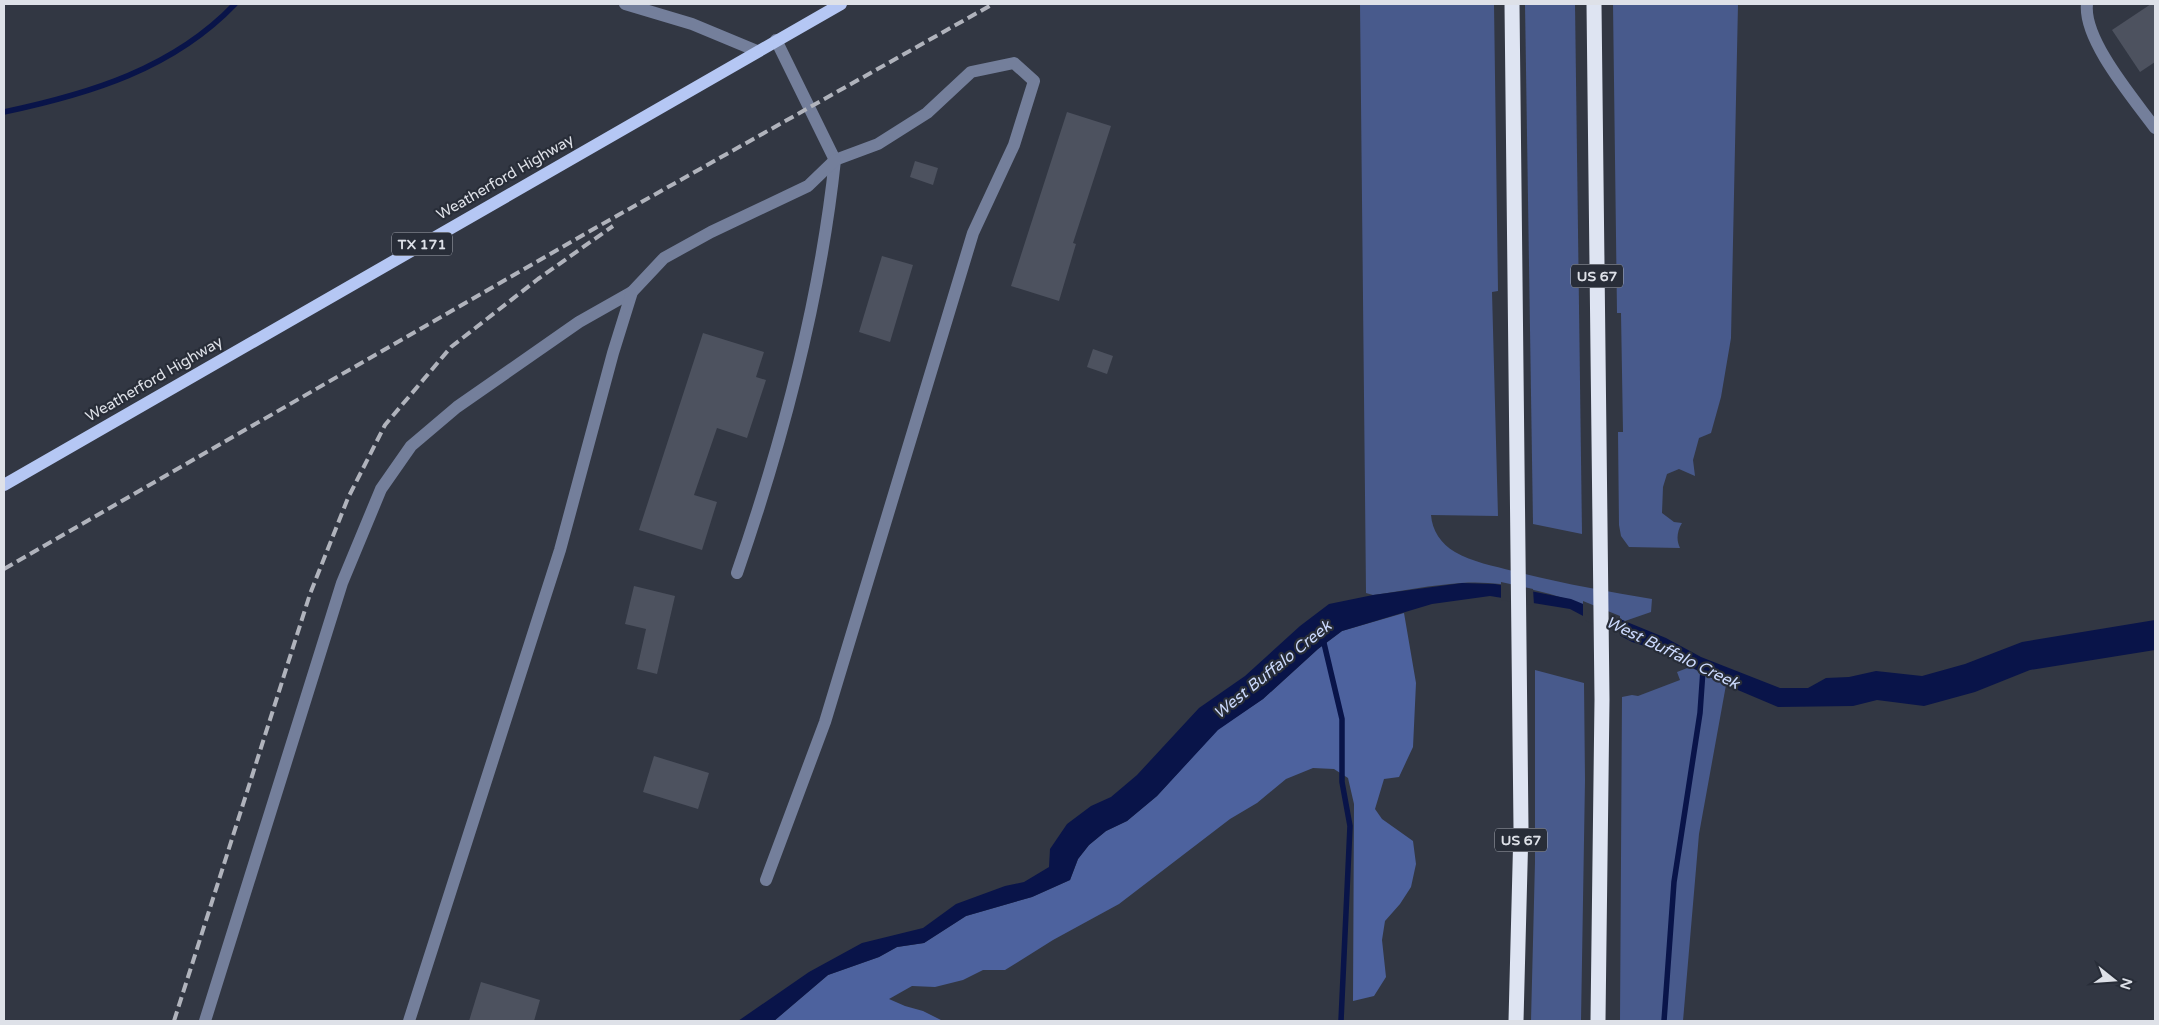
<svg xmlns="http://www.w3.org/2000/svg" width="2159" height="1025" font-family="'Varela Round',sans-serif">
	<rect width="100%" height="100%" fill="#323743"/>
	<g fill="#485a8c">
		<path d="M1360,4H1494L1498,291L1492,292L1498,516L1431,515C1432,530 1441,544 1455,552C1472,562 1494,566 1513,571C1559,583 1605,591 1652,599L1651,612L1625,621C1574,600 1517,579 1461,583C1432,585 1402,591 1373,595L1366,593Z"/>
		<path d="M1525,4H1575L1582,534L1533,524Z"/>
		<path d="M1613,4H1738L1731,338L1721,397L1711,433L1699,438L1693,460L1695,476L1679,469L1667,474L1663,487L1662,513L1674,522L1682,523C1677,531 1676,540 1680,548L1629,547L1621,536L1619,525L1618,432H1623L1621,313H1617Z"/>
		<path d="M1690,667L1726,685L1699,834L1683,1021H1620L1622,697L1632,695L1638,696L1680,680L1677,672Z"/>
		<path d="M1535,670L1584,683L1585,780L1581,1021H1531L1535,862Z"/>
	</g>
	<path fill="#4d629e" d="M1404,613L1416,683L1413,747L1399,777L1384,779L1375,809L1382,819L1413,841L1416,864L1411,887L1400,904L1385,921L1382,940L1386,977L1374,996L1353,1001L1354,804L1348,778L1334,769L1313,768L1286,779L1257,803L1230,819L1119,904L1053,940L1005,970H983L963,980L935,987L912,986L889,999L905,1006L923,1011L943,1021H774L828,975L879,957L897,947L924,943L966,916L1032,897L1070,880L1078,859L1089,845L1106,831L1127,821L1157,796L1218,729L1263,699L1318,649L1342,631Z"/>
	<path fill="#091449" d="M1462,583L1495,584L1571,599L1666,638L1701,657L1780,688H1808L1826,678L1849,677L1876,671L1922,676L1965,664L2022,642L2155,620V650L2030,670L1975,692L1924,706L1877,700L1853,706L1778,707L1726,685L1660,651L1632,642L1570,609L1490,596L1432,604L1342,631L1318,649L1263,699L1218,730L1157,796L1127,821L1106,831L1089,845L1078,859L1070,880L1032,897L966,916L924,943L897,947L879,957L828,975L774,1021H738L809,972L862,943L923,928L956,904L1005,886L1024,882L1049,867L1050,849L1067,824L1091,806L1111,797L1137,775L1199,708L1245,676L1300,626L1329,604L1373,595Z"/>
	<g fill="#323743">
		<path d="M1501,582L1533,589L1534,605L1501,600Z"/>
		<path d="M1583,601L1620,616V638L1583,619Z"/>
	</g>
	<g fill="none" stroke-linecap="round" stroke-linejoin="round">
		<g stroke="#091449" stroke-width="5.5">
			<path d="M4,112C89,94 173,69 235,4"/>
			<path d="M1323,639L1342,719V782L1350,826L1341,1021"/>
			<path d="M1664,1021L1674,882L1700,713L1703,670"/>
		</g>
	</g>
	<g fill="#4d525f">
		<path d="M2151,4H2155V62L2140,72L2112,30Z"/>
		<path d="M1067,112L1111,126L1073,243L1076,244L1059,301L1011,286Z"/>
		<path d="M915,161L938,168L933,185L910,177Z"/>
		<path d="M882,256L913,265L890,342L859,332Z"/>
		<path d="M703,333L764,352L756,377L766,380L747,438L717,428L694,495L717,502L702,550L639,530Z"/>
		<path d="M1093,349L1113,356L1107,374L1087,367Z"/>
		<path d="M634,586L675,596L657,674L637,669L646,629L625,624Z"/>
		<path d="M654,756L709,773L698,809L643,792Z"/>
		<path d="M481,982L540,1000L534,1021H469Z"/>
	</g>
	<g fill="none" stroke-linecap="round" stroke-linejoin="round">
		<g stroke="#747f9b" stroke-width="12">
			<path d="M625,4L692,24L757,51"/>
			<path d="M2087,4C2083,40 2134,99 2155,128"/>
			<path d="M737,573C783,440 820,301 835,160"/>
			<path d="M766,880L825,722L973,233L1014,145L1034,81L1014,63L971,72L927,113L878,144L835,160L776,40"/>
			<path d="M205,1021L342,583L381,489L411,446L457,407L579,322L632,292"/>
			<path d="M409,1021L560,550L613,353L632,292L664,258L711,232L808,186L835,160"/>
		</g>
		<path stroke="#b5c7f4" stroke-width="12" d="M4,485L841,4"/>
		<g stroke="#dee4f2" stroke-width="15">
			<path d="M1512,4L1521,828L1516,1021"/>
			<path d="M1594,4L1602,699L1598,1021"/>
		</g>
		<g stroke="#b0b3bc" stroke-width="4" stroke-dasharray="10 5" stroke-linecap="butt">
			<path d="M4,569L590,231L993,4"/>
			<path d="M174,1021L310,594L348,498L385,425L451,347L538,279L613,226"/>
		</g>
	</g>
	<g text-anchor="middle" stroke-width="4.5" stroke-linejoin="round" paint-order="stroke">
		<g fill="#282d38" stroke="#a7abb3" stroke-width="1">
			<rect x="392" y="232.5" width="60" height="23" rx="4"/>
			<rect x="1571" y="264.5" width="52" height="23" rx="4"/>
			<rect x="1495" y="828.5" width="52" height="23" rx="4"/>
		</g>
		<g font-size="14" font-weight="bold" fill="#dee1e8">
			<text x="422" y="249">TX 171</text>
			<text x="1597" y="281">US 67</text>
			<text x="1521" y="845">US 67</text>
		</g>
		<g font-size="15" fill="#dee1e8" stroke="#282d38">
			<text transform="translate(505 177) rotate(-30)" y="5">Weatherford Highway</text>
			<text transform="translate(154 379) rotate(-30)" y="5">Weatherford Highway</text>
		</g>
		<g font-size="16" font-style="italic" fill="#cbd9fd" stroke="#282d38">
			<text transform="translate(1673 652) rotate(26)" y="6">West Buffalo Creek</text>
			<text transform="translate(1272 669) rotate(-39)" y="6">West Buffalo Creek</text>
		</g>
	</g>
	<rect width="2159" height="1025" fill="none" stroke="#dee1e8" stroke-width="10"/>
	<g transform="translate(2114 980) rotate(107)" stroke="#282d38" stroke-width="4" paint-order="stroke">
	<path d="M0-4L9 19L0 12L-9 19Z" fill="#dee1e8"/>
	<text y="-8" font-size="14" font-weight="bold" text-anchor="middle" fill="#dee1e8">N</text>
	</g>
</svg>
